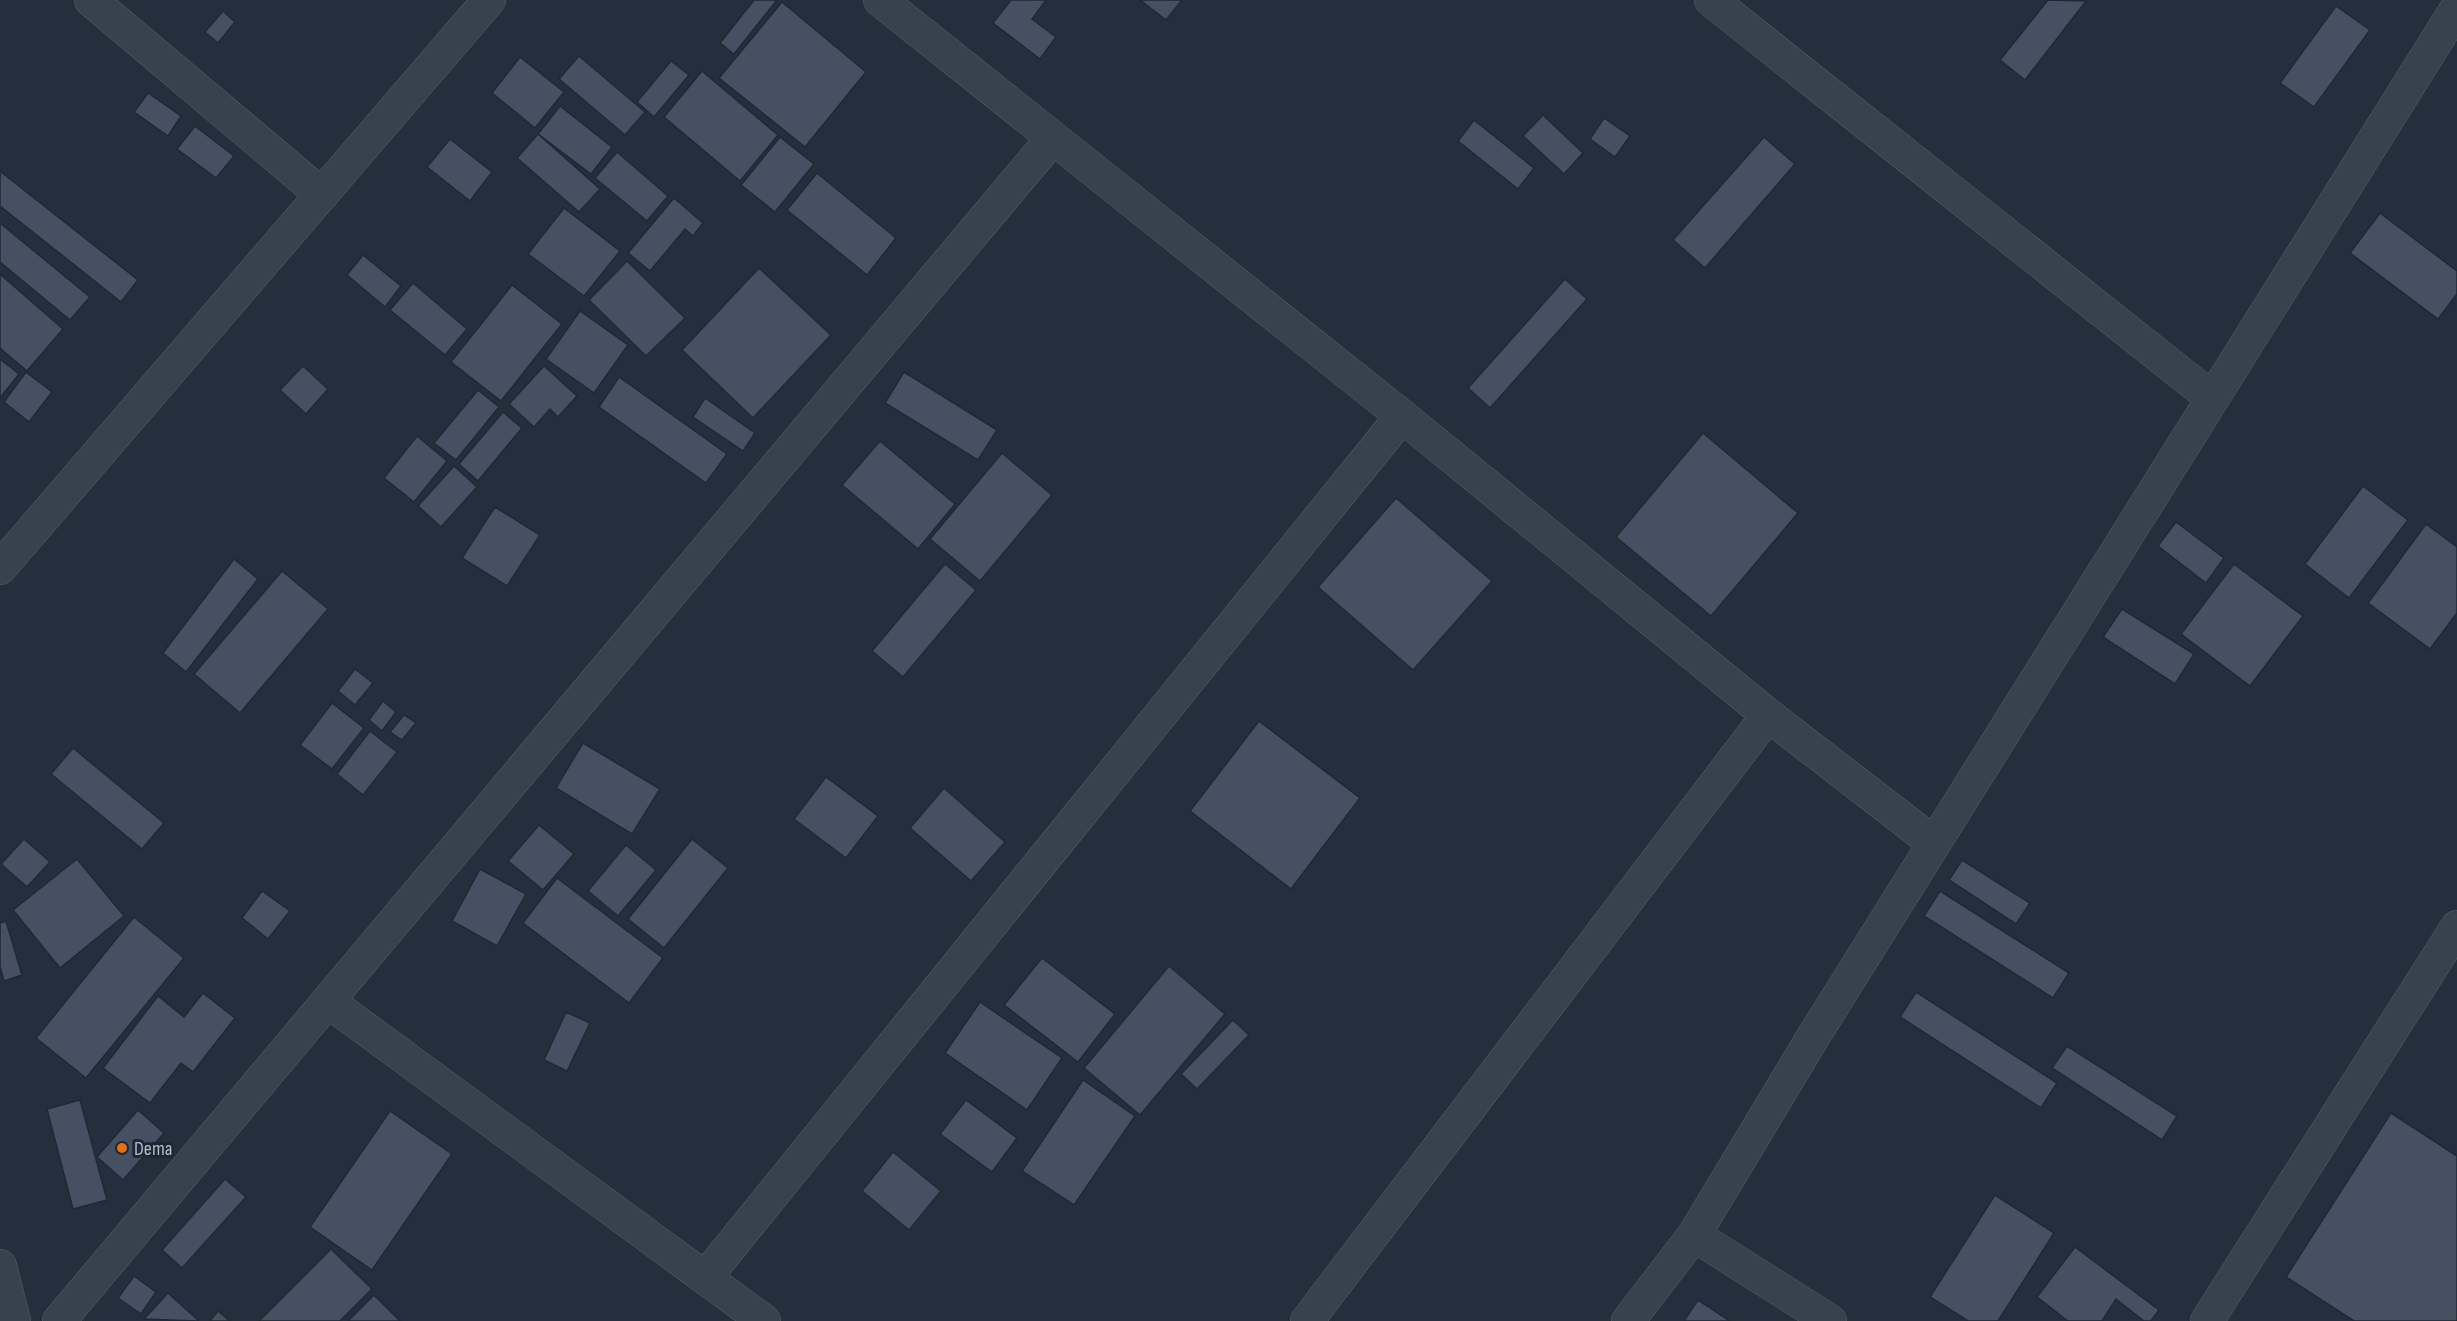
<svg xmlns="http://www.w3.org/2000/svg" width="2457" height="1321" font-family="'Sofia Sans Condensed',sans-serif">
	<rect width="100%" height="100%" fill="#242f3e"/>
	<g fill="#455162" stroke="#1f2835" stroke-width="1.5">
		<path d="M754,0H777L734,54L720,43Z"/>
		<path d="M1011,0H1046L1032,19L1056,37L1040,59L993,23Z"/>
		<path d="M1140,0H1182L1166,20Z"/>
		<path d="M2048,0L2086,1L2025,80L2000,60Z"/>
		<path d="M782,2L866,72L805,147L719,78Z"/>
		<path d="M2336,6L2370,30L2314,107L2280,83Z"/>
		<path d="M223,11L235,22L218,43L205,32Z"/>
		<path d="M579,56L645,112L625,135L559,79Z"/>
		<path d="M520,57L564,92L535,128L492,93Z"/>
		<path d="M671,61L689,75L654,117L637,102Z"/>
		<path d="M702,71L778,135L740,181L664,117Z"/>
		<path d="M148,93L181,116L168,136L134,112Z"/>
		<path d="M560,106L612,147L591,174L538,134Z"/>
		<path d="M1543,115L1583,153L1564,174L1523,136Z"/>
		<path d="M1604,118L1630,136L1615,157L1590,139Z"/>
		<path d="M1474,120L1534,168L1518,189L1458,141Z"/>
		<path d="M195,126L234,156L216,178L177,149Z"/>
		<path d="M538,134L600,189L579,212L517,158Z"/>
		<path d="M780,137L814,164L775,212L741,185Z"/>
		<path d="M1764,137L1795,164L1705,268L1673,240Z"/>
		<path d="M450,139L492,172L470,201L427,167Z"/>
		<path d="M617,152L668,196L647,221L595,178Z"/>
		<path d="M0,171L138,280L121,302L0,206Z"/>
		<path d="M817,173L896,238L867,275L787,210Z"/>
		<path d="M674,198L703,223L693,236L685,229L650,271L628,253Z"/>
		<path d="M564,208L620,251L584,296L528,254Z"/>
		<path d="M2380,213L2457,271V294L2438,319L2350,253Z"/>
		<path d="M0,223L90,297L70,320L0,262Z"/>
		<path d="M363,255L401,286L385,307L347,275Z"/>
		<path d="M627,261L685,318L646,356L589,300Z"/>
		<path d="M759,268L831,335L753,418L682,350Z"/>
		<path d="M0,274L63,329L27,371L0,348Z"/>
		<path d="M1565,279L1587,299L1490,408L1468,388Z"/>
		<path d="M413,283L467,329L445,355L390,310Z"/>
		<path d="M512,285L562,324L501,401L451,362Z"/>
		<path d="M580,311L628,345L594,393L546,359Z"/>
		<path d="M0,359L19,374L0,398Z"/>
		<path d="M303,366L328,389L306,414L280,390Z"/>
		<path d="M544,366L577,396L558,417L550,409L534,427L509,404Z"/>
		<path d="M26,372L52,392L29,422L4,402Z"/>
		<path d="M904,372L997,430L978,460L885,403Z"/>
		<path d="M619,377L727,454L706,483L599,407Z"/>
		<path d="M478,390L499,407L456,460L434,443Z"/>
		<path d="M705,398L755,433L743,451L693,417Z"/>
		<path d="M503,412L522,428L478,481L459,464Z"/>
		<path d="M1703,433L1798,513L1711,616L1616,537Z"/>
		<path d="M417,436L447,461L414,502L384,478Z"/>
		<path d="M880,441L955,504L918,549L842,485Z"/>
		<path d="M1002,453L1052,495L980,581L930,539Z"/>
		<path d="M454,466L477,487L441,527L418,506Z"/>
		<path d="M2363,486L2408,520L2349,598L2305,564Z"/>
		<path d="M1396,498L1492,581L1413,670L1318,587Z"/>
		<path d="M495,507L540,535L507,586L462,558Z"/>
		<path d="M2176,522L2224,558L2206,583L2158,546Z"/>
		<path d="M2426,524L2457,547V613L2430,649L2368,603Z"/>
		<path d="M234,559L258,579L186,672L163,653Z"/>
		<path d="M945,564L976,590L903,677L872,651Z"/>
		<path d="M2234,564L2303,616L2250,686L2181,634Z"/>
		<path d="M282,571L328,609L240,713L194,674Z"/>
		<path d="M2122,609L2194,654L2175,684L2103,637Z"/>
		<path d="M355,669L373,683L355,705L338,691Z"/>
		<path d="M383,701L396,712L382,731L369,720Z"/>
		<path d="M332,703L364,728L332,769L300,745Z"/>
		<path d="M404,715L416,723L402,740L390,732Z"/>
		<path d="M1259,721L1360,798L1291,889L1190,811Z"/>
		<path d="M370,731L397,752L363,795L337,774Z"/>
		<path d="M583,743L660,789L632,834L556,788Z"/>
		<path d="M73,748L164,823L142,849L51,774Z"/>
		<path d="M826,777L878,816L846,858L794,819Z"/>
		<path d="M944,788L1005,842L971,881L910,828Z"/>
		<path d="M539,825L574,854L543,890L508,861Z"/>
		<path d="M24,839L50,862L27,887L1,864Z"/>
		<path d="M692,839L728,868L664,948L628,919Z"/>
		<path d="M626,845L656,870L618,916L588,891Z"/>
		<path d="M77,859L124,916L60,968L13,910Z"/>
		<path d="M1962,860L2030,903L2016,924L1949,880Z"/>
		<path d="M480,869L526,894L497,946L452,921Z"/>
		<path d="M557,878L663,958L629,1003L523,923Z"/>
		<path d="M262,891L290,911L268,939L242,918Z"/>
		<path d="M1940,891L2069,973L2053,998L1924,916Z"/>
		<path d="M134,917L184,958L86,1078L36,1038Z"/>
		<path d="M6,921L22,975L4,981L0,967V923Z"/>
		<path d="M1042,958L1115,1014L1078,1062L1004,1005Z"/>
		<path d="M1169,966L1225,1014L1140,1115L1084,1068Z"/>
		<path d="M1916,992L2057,1083L2041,1108L1900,1017Z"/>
		<path d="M203,993L235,1018L193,1072L181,1063L150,1103L103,1068L158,996L184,1017Z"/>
		<path d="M980,1002L1062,1058L1027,1110L945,1053Z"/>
		<path d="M566,1012L590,1023L567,1071L544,1060Z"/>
		<path d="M1233,1020L1249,1035L1197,1089L1181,1074Z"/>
		<path d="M2067,1046L2177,1116L2162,1140L2052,1068Z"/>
		<path d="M1083,1080L1135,1116L1074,1205L1022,1171Z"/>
		<path d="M80,1100L107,1200L73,1209L47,1109Z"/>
		<path d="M966,1100L1017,1138L992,1172L940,1134Z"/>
		<path d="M138,1110L164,1133L123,1180L97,1157Z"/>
		<path d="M390,1111L452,1154L372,1270L310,1227Z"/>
		<path d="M2391,1113L2457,1156V1321H2354L2286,1277Z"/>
		<path d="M893,1152L941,1191L909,1230L862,1191Z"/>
		<path d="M225,1179L246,1197L182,1268L162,1250Z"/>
		<path d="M1995,1195L2054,1233L1998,1321H1968L1930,1297Z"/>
		<path d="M2075,1247L2159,1310L2151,1321H2144L2116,1299L2102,1321H2068L2037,1297Z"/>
		<path d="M331,1249L372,1289L340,1321H259Z"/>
		<path d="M134,1276L156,1292L141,1314L118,1298Z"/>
		<path d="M168,1293L198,1320L197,1321L144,1319Z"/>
		<path d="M374,1295L400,1321H348Z"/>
		<path d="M1698,1300L1730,1321H1684Z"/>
		<path d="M218,1311L230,1321H210Z"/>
	</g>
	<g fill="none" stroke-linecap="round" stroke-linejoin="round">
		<defs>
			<g id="minor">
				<path d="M91,0L322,195"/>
				<path d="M880,0L1402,416L1768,715L1934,843"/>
				<path d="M1711,0L2212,398"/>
				<path d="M0,568L489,0"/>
				<path d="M329,1002L764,1321"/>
				<path d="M1694,1235L1830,1321"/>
				<path d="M0,1266L14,1321"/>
				<path d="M705,1278L1402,416"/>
				<path d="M59,1321L1052,139"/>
				<path d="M1307,1321L1768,715"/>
				<path d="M1628,1321L1694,1235L1813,1037L2457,8"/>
				<path d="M2207,1321L2457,927"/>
			</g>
		</defs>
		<use href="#minor" stroke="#565f6c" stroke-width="34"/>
		<use href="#minor" stroke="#38414e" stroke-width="33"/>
	</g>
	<circle fill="#e8710a" stroke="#1d2633" stroke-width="2" cx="122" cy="1148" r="6"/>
	<g text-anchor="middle" stroke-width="6" stroke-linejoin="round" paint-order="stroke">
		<g font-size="20" fill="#b4bcc9" stroke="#1d2633" text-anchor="start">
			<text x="134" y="1155">Dema</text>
		</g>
	</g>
</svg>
